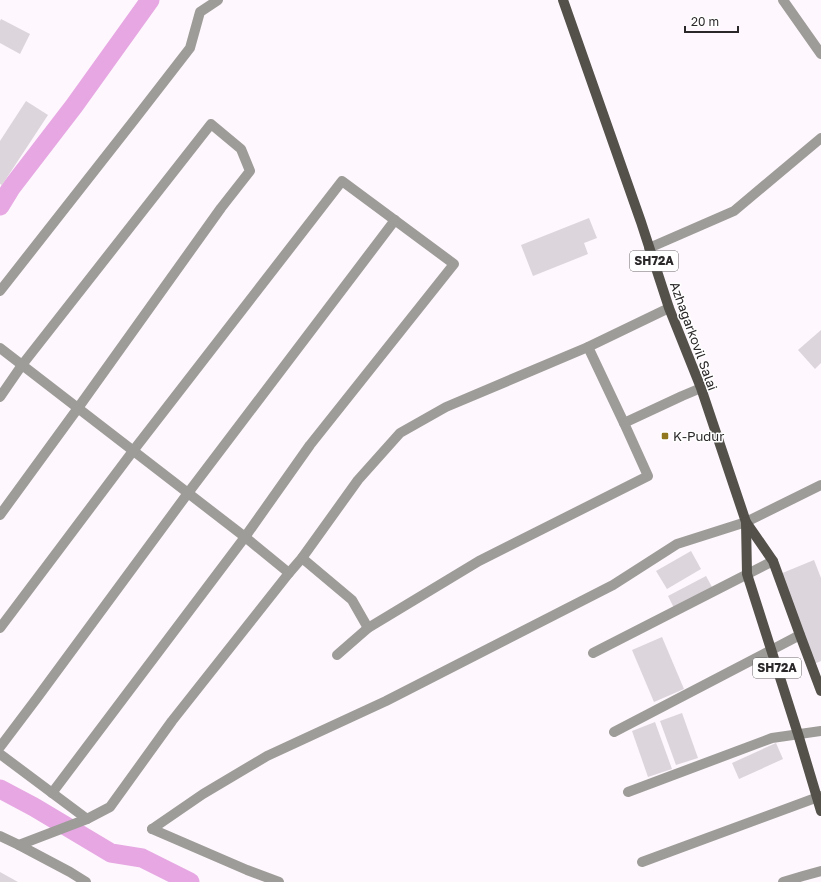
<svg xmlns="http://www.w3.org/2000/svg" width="821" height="882" font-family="'Golos Text',sans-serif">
	<rect width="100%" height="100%" fill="#fef7fd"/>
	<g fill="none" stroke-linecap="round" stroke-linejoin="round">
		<g stroke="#e6a7e3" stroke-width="19">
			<path d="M0,206L11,188L74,106L150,0"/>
			<path d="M0,789L34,807L111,853L142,858L190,882"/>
		</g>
	</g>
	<g fill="#ddd5dc">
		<path d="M1,19L30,34L20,54L0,43V21Z"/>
		<path d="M26,101L48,115L2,185L0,184V141Z"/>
		<path d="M589,218L597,238L584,243L588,254L533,276L521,245Z"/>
		<path d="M821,330V363L815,369L798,350Z"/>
		<path d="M691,551L701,569L667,589L656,571Z"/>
		<path d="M814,560L821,578V661L814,664L780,574Z"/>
		<path d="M706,576L712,587L674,608L668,596Z"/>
		<path d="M662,637L684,689L654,702L632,650Z"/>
		<path d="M682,713L698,758L676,765L660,721Z"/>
		<path d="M655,722L672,769L648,777L632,731Z"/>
		<path d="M776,743L783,759L739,779L732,763Z"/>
		<path d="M0,872L18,882H0Z"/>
	</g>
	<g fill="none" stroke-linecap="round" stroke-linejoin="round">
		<g stroke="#9d9c98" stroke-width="10">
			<path d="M783,0L821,54"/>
			<path d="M649,248L734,211L821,138"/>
			<path d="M0,291L135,119L190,48L200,12L218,0"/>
			<path d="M588,347L624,423L682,396L701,388"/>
			<path d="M0,348L245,537L289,573"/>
			<path d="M0,397L22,365L211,124L241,149L250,171L221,208L78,408L0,515"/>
			<path d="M302,558L352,600L368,628"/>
			<path d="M0,628L133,451L342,181L454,264L310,445L245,537L52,793"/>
			<path d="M593,653L773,561"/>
			<path d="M337,655L368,628L479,561L648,476L624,423"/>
			<path d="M614,732L800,635"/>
			<path d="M0,747L37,698L188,493L395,220"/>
			<path d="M0,754L87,819"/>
			<path d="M628,792L772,738L821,731"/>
			<path d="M152,829L203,794L267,756L386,701L613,585L677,544L746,522"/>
			<path d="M152,829L247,870L279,882"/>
			<path d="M0,836L19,845L87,819L110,807L172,721L289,573L302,558L358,480L400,433L446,407L588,347L669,308"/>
			<path d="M19,845L70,872L86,882"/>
			<path d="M642,862L821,796"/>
			<path d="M783,882L803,876L821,871"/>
		</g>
		<path stroke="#9d9c98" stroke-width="10" d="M746,522L821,485"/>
		<g stroke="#53514a" stroke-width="10">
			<path d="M563,0L641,222L669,308L701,388L746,522L773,561L800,635L821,691"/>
			<path d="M746,522L747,574L798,734L821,811"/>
		</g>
	</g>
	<rect fill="#91771d" stroke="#fff" stroke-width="1.5" x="661" y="432" width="8" height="8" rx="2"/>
	<g text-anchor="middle" stroke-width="3" stroke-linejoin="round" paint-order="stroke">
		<g fill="#fff" stroke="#6b686a" stroke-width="1">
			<rect x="630" y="251" width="48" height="20" rx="3"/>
			<rect x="753" y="658" width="48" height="20" rx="3"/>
		</g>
		<g font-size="12" font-weight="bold" fill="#2b282a">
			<text x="654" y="265">SH72A</text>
			<text x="777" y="672">SH72A</text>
		</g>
		<g font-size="13" fill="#2b282a" stroke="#fff">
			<text transform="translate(694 336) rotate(70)" y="5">Azhagarkovil Salai</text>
		</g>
		<g font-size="13" fill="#2b282a" stroke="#fff" text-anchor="start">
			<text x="673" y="441">K-Pudur</text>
		</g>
	</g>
	<path d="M685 26v6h53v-6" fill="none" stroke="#2b282a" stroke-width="2"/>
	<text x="691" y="26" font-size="12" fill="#2b282a" stroke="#ffffff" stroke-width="3" paint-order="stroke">20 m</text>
</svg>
